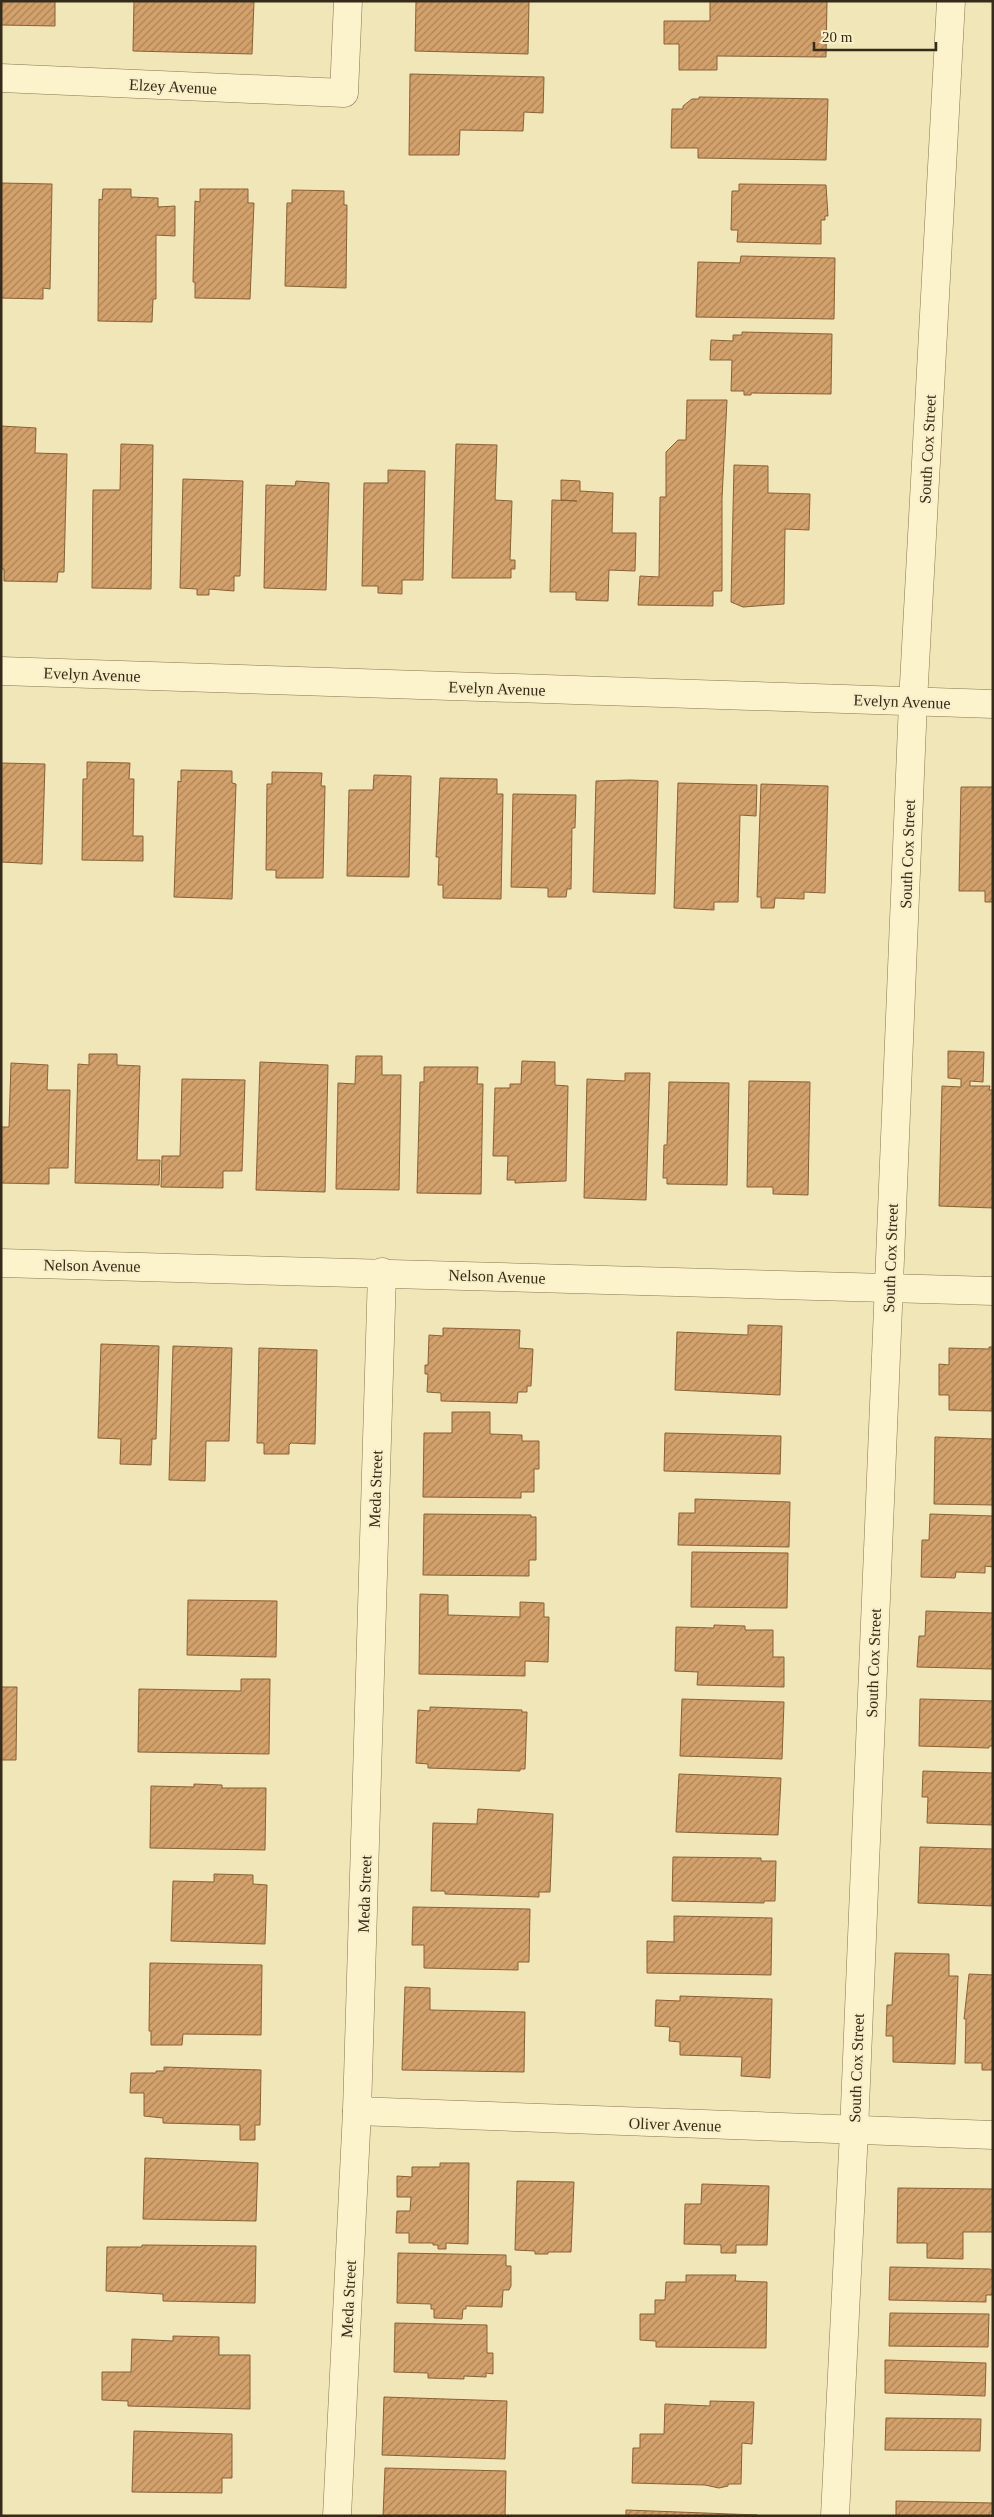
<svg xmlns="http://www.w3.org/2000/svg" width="994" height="2517" font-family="Georgia,serif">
	<defs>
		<pattern id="building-hatch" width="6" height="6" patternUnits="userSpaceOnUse" patternTransform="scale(1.25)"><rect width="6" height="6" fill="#d3a16b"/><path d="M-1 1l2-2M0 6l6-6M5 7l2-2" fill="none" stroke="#ac8357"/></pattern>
	</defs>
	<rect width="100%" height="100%" fill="#f1e6b8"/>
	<g fill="url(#building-hatch)" stroke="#8a6036">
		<path d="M1,1H55V26L1,25Z"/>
		<path d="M134,1H254L252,54L133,51Z"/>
		<path d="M416,1H529L528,54L415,51Z"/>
		<path d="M710,1H827L826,57L717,56V70H679V44H664V21H710Z"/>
		<path d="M410,74L544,77L543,113L524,112L523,131L460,130L459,155H409Z"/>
		<path d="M699,97L828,99L826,160L698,158V148H671L672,109H683V106L692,99H699Z"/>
		<path d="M1,183L52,184L50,289L43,288V299L1,298Z"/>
		<path d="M739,184L826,185L828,216H825V220H821V244L737,242L738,230H731L732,191H739Z"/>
		<path d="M103,189H131V197L158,198V207L175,206V236L156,235V299H153L152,322L98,321L99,199L102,200Z"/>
		<path d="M200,189H248V203H254L250,299L195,298V282H193L195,201L200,202Z"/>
		<path d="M292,190L344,191V205H347L346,288L285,286L287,203H292Z"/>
		<path d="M741,256L835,258L834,319L696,317L698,262L740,263Z"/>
		<path d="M742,332L832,334L831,394L751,393V395H744V391H731L732,360H710L711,340L733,341V335H742Z"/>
		<path d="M687,400H727L722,498V591H713V606L638,605L640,576L659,577L660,497H666V452L678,440H686Z"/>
		<path d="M1,426L36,428L35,453L67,454L64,572H58L57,582L4,581V569H1Z"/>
		<path d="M121,444L153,445L151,589L92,588L93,490H120Z"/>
		<path d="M456,444L497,445L495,500L512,501L510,560H515V569H511V578H452Z"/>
		<path d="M734,465L768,466V493L810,494L809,530L785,529L784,604L743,607L731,602Z"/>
		<path d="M388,470L425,471L423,580H402V594L378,593V586H362L364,483H388Z"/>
		<path d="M183,479L243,481L240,576H234V591L209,589V595H197V589L180,588Z"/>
		<path d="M561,480L580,481V491L613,493L612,533H636L635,571L609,570L608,601L576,600V592H550L552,500L577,501L561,500Z"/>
		<path d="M296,481L329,483L326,590L264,588L266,485L295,486Z"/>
		<path d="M87,762L130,763L129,779H134L133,836H143V861L82,860L83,779H87Z"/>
		<path d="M1,763L45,764L42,864L1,862Z"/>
		<path d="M181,770L232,771V783L236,784L232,899L174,897L178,781L181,782Z"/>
		<path d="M272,772L322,773L321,786H325L323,878H276V870H266L267,784H272Z"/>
		<path d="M374,775L411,776L409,877L347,876L349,790H373Z"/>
		<path d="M440,778L497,779V794H503L501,899L443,898V885H438L439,857H436Z"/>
		<path d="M630,780L658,781L655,894L593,892L596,781Z"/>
		<path d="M678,783L757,785L756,816L740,815L738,902H714V910L674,908Z"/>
		<path d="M761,784L828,786L825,893L804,892V899L775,898L774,908H761V897H757Z"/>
		<path d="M961,787H993V902H985V891H959Z"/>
		<path d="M513,794L576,795L575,828H572L571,889H567L566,897H548V888L511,887Z"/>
		<path d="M948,1051L984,1052L983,1082L970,1081V1086H990L989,1090H993V1208L939,1206L942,1086L961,1087V1079L948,1078Z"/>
		<path d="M89,1054H117V1065L140,1066L137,1160H160L159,1185L75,1183L78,1064L89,1065Z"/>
		<path d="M356,1056H382V1075H401L399,1190L336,1189L338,1083L355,1084Z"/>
		<path d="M522,1061L555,1062V1085L568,1086L566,1181L515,1183V1180H507L508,1156H493L495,1088H510V1084H521Z"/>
		<path d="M260,1062L328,1065L325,1192L256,1190Z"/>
		<path d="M11,1063L48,1065L47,1090H70L68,1168H49V1184L1,1183V1127H9Z"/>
		<path d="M424,1067H478L477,1084H483L481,1194L417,1193L420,1082H424Z"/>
		<path d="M625,1073H650L646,1200L584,1198L587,1079L625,1081Z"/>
		<path d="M182,1079L245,1080L242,1171H223V1188L161,1187L162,1156H180Z"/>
		<path d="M749,1081L810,1082L808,1195L773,1194V1187H747Z"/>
		<path d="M669,1082L729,1083L727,1185L667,1184V1178H663L664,1145H667Z"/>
		<path d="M748,1325L782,1326L780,1395L675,1390L677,1332L748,1335Z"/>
		<path d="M443,1328L520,1330L519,1348L533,1349L531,1386H527V1392H518L517,1403L441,1401V1393L427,1392L428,1374H425V1365H428L429,1335L443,1336Z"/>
		<path d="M101,1344L159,1346L156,1439H152L151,1465L120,1464L121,1439L98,1438Z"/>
		<path d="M173,1346L232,1348L229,1441H206L205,1481L169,1480Z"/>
		<path d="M989,1347H993V1411L949,1410V1395H939V1364L949,1365V1348L989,1349Z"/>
		<path d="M259,1348L317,1350L315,1444L291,1443L289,1445V1454H264V1443H257Z"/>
		<path d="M452,1412H490V1434L522,1435V1441H539V1469H534V1492H521V1498L423,1497L424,1433H452Z"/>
		<path d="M665,1433L781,1436L780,1474L664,1471Z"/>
		<path d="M935,1437L993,1439V1505L934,1504Z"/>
		<path d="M695,1499L790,1502L789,1547L678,1545L679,1513H695Z"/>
		<path d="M424,1514L531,1515V1517H536V1560H529V1576L423,1575Z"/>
		<path d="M930,1514L993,1516V1567L985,1566V1573L956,1572L955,1578L921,1577L922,1540H929Z"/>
		<path d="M692,1552L788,1553L787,1608L691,1607Z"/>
		<path d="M420,1594L448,1595V1615L520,1617V1602L544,1603V1617H549L548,1662L525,1661V1676L419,1674Z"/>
		<path d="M188,1600L277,1601L276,1657L187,1655Z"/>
		<path d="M926,1611L993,1613V1669L917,1667L919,1636H925Z"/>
		<path d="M714,1625L745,1626V1630H773V1657H784V1687L697,1685L698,1672L675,1671L676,1627L714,1628Z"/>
		<path d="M241,1679H270L269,1754L138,1752L139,1689L241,1691Z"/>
		<path d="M1,1687H17L16,1760H1Z"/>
		<path d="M682,1699L784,1702L782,1759L680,1756Z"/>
		<path d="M920,1699L993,1701V1746H989V1748L919,1746Z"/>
		<path d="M430,1707L522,1710V1712H527L525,1769H520V1771L428,1768V1764L416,1763L418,1710L430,1711Z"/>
		<path d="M923,1771L993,1773V1825L927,1823L928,1797H922Z"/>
		<path d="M679,1774L781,1778L778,1835L676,1832Z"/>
		<path d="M194,1784L222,1785V1788H266L265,1850L150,1848L151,1786L194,1787Z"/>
		<path d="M478,1809L553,1814L550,1892H539V1897L445,1894V1891H431L433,1823L477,1824Z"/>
		<path d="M920,1847L993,1849V1906L918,1903Z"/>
		<path d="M673,1857L761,1858V1861H776L775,1901H764V1903L672,1901Z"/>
		<path d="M214,1874L253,1875V1884L267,1885L265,1944L171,1941L173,1881L214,1882Z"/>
		<path d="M413,1907L530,1909L529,1962H518V1970L424,1968V1945H412Z"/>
		<path d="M674,1916L772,1918L771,1975L647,1973V1941L674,1942Z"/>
		<path d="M895,1953L949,1954V1976H958L955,2064L893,2062V2036H886L887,2005H892Z"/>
		<path d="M150,1963L262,1965L261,2035L183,2034L182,2045H151V2031H149Z"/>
		<path d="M969,1974L993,1975V2070H982V2063H965L966,2019H964Z"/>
		<path d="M405,1987L430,1988V2010L525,2012L524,2072L402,2070Z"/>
		<path d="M680,1996L772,1999L770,2078L741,2076L742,2057L680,2055V2042L669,2041L670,2027L655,2026L656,2000L680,2001Z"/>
		<path d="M164,2067L261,2070L260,2125H255V2140H240V2125L163,2123V2118L144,2116V2093H130L131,2073H156V2071H164Z"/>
		<path d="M145,2158L258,2163L256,2221L143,2219Z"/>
		<path d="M440,2163H469L468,2244L446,2243V2249H438V2245H433V2243H409V2233H396L397,2211H410L411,2197H397V2176L412,2177V2167H440Z"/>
		<path d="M517,2181L574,2182L571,2252H548V2254H535V2251L515,2250Z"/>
		<path d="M702,2184L769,2186L767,2245H736V2253H721V2245L684,2244L685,2204H701Z"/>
		<path d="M898,2188L993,2189V2232H963V2259L927,2258V2243H897Z"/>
		<path d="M142,2245L256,2246L255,2303L163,2301V2294L106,2291L107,2247H142Z"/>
		<path d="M398,2253L506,2255V2266H511V2286L509,2290H503L502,2307L466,2306V2309H463L462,2319L434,2318V2309H431V2304L397,2303Z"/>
		<path d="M890,2267L990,2269L993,2271V2295H986V2302L889,2300Z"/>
		<path d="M686,2275H736L735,2281L767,2282L766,2348L656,2347V2341L640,2340V2314H655V2300H665L666,2282H686Z"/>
		<path d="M890,2313L989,2314L988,2347L889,2346Z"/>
		<path d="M395,2323L487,2325V2353H493V2374L486,2373V2377L464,2376V2379L428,2378V2373L394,2372Z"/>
		<path d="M173,2336L219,2337V2355H250V2409L128,2406V2401L102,2400V2372H131L132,2339L173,2341Z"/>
		<path d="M885,2360L986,2363L985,2396L885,2393Z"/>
		<path d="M384,2397L507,2401L505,2459L382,2455Z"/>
		<path d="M710,2401L754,2402L752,2444L742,2443L741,2484H728V2486L719,2488L705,2485L632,2483L633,2448H640V2434H664L665,2404L710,2406Z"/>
		<path d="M886,2418L981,2419L980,2451L885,2450Z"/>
		<path d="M134,2431L232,2434V2478H222V2493L132,2492Z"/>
		<path d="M385,2468L506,2471L505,2516H383Z"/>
		<path d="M896,2501L993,2503V2516H896Z"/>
		<path d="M626,2510L757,2515L626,2516Z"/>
	</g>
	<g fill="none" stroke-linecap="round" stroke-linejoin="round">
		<defs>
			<g id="minor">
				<path d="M1,78L344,93L348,1"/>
				<path d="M1,671L993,704"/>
				<path d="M1,1263L993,1291"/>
				<path d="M357,2111L993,2135"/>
				<path d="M337,2516L357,2111L382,1272"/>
				<path d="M835,2516L854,2131L913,702L951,1"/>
			</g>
		</defs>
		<use href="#minor" stroke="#887552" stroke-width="29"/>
		<use href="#minor" stroke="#fcf2cc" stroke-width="28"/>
	</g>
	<g text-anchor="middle" stroke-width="4" stroke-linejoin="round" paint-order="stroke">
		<g font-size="16" fill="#362a19" stroke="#f8efc8">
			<text transform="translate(173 86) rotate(3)" y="6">Elzey Avenue</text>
			<text transform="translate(927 449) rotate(-87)" y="6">South Cox Street</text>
			<text transform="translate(92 674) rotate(2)" y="6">Evelyn Avenue</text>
			<text transform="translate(497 688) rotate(2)" y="6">Evelyn Avenue</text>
			<text transform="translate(902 701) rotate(2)" y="6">Evelyn Avenue</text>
			<text transform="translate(907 854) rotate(-88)" y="6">South Cox Street</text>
			<text transform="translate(890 1258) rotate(-88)" y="6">South Cox Street</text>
			<text transform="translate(92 1265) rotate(1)" y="6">Nelson Avenue</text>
			<text transform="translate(497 1276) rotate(2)" y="6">Nelson Avenue</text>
			<text transform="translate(375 1489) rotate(-88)" y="6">Meda Street</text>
			<text transform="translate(873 1663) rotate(-88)" y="6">South Cox Street</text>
			<text transform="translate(364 1894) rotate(-88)" y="6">Meda Street</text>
			<text transform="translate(856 2068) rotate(-88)" y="6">South Cox Street</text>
			<text transform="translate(675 2124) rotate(2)" y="6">Oliver Avenue</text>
			<text transform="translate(348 2299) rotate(-87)" y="6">Meda Street</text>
		</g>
	</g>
	<rect width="994" height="2517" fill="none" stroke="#362a19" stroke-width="5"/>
	<path d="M814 42v8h122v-8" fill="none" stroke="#362a19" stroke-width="2.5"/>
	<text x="822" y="42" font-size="15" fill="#362a19" stroke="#f8efc8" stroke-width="4" paint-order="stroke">20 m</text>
</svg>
